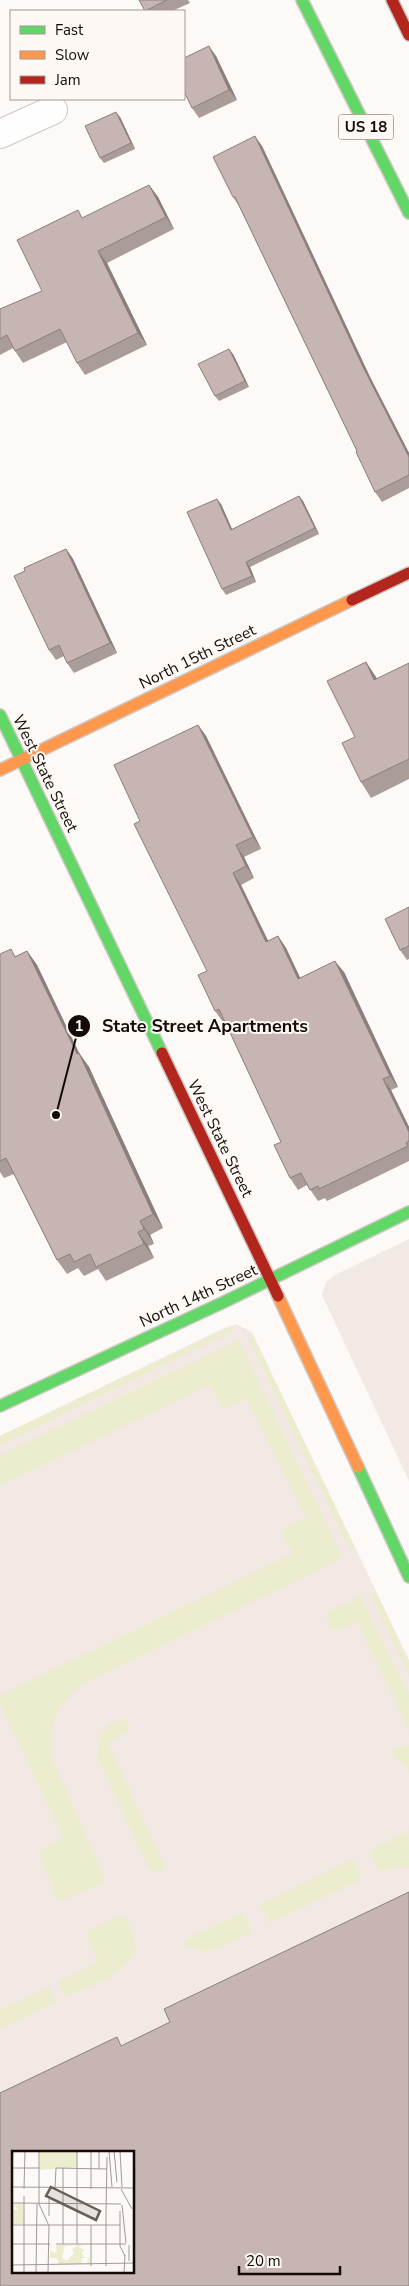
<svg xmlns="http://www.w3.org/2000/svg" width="409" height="2286" font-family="'Nunito Sans',sans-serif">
	<rect width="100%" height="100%" fill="#fcf9f7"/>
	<g fill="#f2e9e4" fill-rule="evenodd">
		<path d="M409,1239V1481L322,1295L326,1282L335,1275Z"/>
		<path d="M236,1324L252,1332L409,1660V2286H0V1436L224,1328ZM14,2152H134V2272H14Z"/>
	</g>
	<g fill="#ececcf">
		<path d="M232,1326L234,1331L0,1445V1436Z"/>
		<path d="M253,1336L355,1548L351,1552L248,1339Z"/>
		<path d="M239,1340L343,1558L85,1683C58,1700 48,1727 52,1758L105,1878L103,1884L61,1901L56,1897L38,1854L41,1849L63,1838L0,1704V1695L292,1554L282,1530L306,1517L247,1399L223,1409L209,1385L0,1486V1455Z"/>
		<path d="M376,1593L409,1663V1674L370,1594Z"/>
		<path d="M361,1596L409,1695V1730L357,1622L336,1631C328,1629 325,1620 327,1613L330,1611Z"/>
		<path d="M121,1718L127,1721L130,1728L128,1732L108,1743L164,1864V1869C158,1873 155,1872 149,1869L97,1757L100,1736L110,1724Z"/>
		<path d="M409,1744V1770L392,1755L393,1751Z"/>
		<path d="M409,1831V1867L378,1871L370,1851Z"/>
		<path d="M353,1859L362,1879L270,1923L260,1904Z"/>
		<path d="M243,1912L252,1932C231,1942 204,1963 183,1941Z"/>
		<path d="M119,1916L127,1920C131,1928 135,1937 135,1946C133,1973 86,1987 65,1997L58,1982L98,1962L87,1938V1932Z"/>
		<path d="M49,1987L57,2002L0,2029V2010Z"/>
	</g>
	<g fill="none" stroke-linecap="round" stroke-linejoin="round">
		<defs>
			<path id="street" d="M0,134L53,110"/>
			<g id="fast">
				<path d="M302,0L409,213"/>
				<path d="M0,715L162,1053"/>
				<path d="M0,1406L224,1302L409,1212"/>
				<path d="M358,1467L409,1577"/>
			</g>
			<g id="slow">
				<path d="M0,770L352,600"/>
				<path d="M278,1296L358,1467"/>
			</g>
			<g id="jam">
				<path d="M392,0L409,35"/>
				<path d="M352,600L409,573"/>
				<path d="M162,1053L278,1296"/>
			</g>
		</defs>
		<use href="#street" stroke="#cec8c3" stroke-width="30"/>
		<use href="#fast" stroke="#cec8c3" stroke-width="14"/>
		<use href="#slow" stroke="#cec8c3" stroke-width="14"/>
		<use href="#jam" stroke="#cec8c3" stroke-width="14"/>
		<use href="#street" stroke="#fffefe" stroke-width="28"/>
		<use href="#fast" stroke="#63d668" stroke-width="11"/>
		<use href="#slow" stroke="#ff974d" stroke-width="11"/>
		<use href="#jam" stroke="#b3261e" stroke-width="11"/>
	</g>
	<g fill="#aa9c99">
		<path d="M139,0H188L190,3L172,11H145Z"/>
		<path d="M216,56L237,100L199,118L192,108Z"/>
		<path d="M120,117L135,149L104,163L100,158Z"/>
		<path d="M262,146L370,377L409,453V488L382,502L375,492L357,451L239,206L233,197Z"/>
		<path d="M149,185L158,197L174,229L107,263L147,345L85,375L77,363L67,342L23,363L13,348L0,355V309L42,291L84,218Z"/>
		<path d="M233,354L249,387L219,401L215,396Z"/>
		<path d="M299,496L303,501L319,534L250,567L256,582L226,595L222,589L221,504L232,529Z"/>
		<path d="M66,549L73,559L117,653L74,673L67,663L64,656L56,660L49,650L25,571Z"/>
		<path d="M366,662L377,679L409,663V779L371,798L361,782L355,737Z"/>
		<path d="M198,725L206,736L261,849L244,857L254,878L241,885L268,941L278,936L286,948L300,978L344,972L398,1087L391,1090L409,1127V1161L327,1201L325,1198L318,1201L307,1185L298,1190L290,1178L281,1142L225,1022H223L215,1011L207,971Z"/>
		<path d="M409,907V959L407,960L400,950Z"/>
		<path d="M27,951L37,965L79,1053L89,1067L163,1228L150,1235L154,1244L148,1246L154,1258L106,1281L98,1269L84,1276L78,1268L67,1274L57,1260L14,1174L4,1178L0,1172V954L16,956Z"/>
	</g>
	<g fill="#8b7f7d">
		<path d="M209,46L216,56L237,100L229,90Z"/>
		<path d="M116,112L120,117L135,149L131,143Z"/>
		<path d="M255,136L262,146L370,377L409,453V457L363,367Z"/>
		<path d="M149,185L158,197L174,229L166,217Z"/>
		<path d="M98,251L107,263L147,345L138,333Z"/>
		<path d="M229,349L233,354L249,387L245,381Z"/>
		<path d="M299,496L303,501L319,534L315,528Z"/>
		<path d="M217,499L221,504L235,536L231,530Z"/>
		<path d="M66,549L73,559L117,653L110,643Z"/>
		<path d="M246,562L250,567L256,582L252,576Z"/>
		<path d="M366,662L376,677L385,695L374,680Z"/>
		<path d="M198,725L206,736L261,849L253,837Z"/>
		<path d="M236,845L244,857L254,878L246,866Z"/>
		<path d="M233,873L241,885L274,953L266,942Z"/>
		<path d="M278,936L286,948L306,990L298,979Z"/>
		<path d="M27,951L37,965L82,1059L79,1053L89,1067L163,1228L153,1214Z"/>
		<path d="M335,961L344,972L398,1087L390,1076Z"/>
		<path d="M383,1079L391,1090L409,1127V1132Z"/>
		<path d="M140,1221L150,1235L154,1244L144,1229Z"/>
		<path d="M138,1232L148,1246L154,1258L144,1244Z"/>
	</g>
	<g fill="#c6b5b2" stroke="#8b7f7d" fill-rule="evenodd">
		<path d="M139,0H167L145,11Z"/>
		<path d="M209,46L229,90L192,108L184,91V58Z"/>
		<path d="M116,112L131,143L100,158L85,126Z"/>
		<path d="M255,136L363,367L409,457V475L375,492L356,452L357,451L235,197H233L213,157Z"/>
		<path d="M149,185L166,217L98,251L138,333L77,363L60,329L15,351L7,335L0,339V309L42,291L17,240L78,210L82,218Z"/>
		<path d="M229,349L245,381L215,396L198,364Z"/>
		<path d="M299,496L315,528L246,562L252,576L222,589L187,512L217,499L231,530Z"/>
		<path d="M66,549L110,643L67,663L59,645L49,650L14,576L25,571L24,568Z"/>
		<path d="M366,662L374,680L409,663V759L361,782L342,743L355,737L327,681Z"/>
		<path d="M198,725L253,837L236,845L246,866L233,873L266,942L278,936L298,979L335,961L390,1076L383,1079L409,1132V1141L406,1143L408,1146L319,1189L318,1186L310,1190L301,1173L290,1178L274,1145L281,1142L219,1009L215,1011L198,975L207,971L134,824L140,821L114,765Z"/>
		<path d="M409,907V946L400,950L385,919Z"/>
		<path d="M11,949L15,957L27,951L77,1054L79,1053L153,1214L140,1221L144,1229L138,1232L144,1244L96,1267L90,1254L74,1262L70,1254L57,1260L6,1158L0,1161V954Z"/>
		<path d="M409,1892V2286H0V2093L117,2037L121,2046L170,2022L164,2009ZM14,2152H134V2272H14Z"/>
	</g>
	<g text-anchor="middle" stroke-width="4" stroke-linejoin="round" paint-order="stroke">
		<rect fill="#fef8f5" stroke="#5a524e" stroke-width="1" x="338.5" y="114.5" width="55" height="25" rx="4"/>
		<g font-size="15" font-weight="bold" fill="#140b06">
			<text x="366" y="132">US 18</text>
		</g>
		<g font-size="16" fill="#140b06" stroke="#fef8f5">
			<text transform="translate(197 656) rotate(-26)" y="6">North 15th Street</text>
			<text transform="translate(46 773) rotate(64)" y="6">West State Street</text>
			<text transform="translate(221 1138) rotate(64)" y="6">West State Street</text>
			<text transform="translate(198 1295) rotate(-25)" y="6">North 14th Street</text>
		</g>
	</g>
	<g transform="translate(12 2151)">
		<rect width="122" height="122" fill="#fcf9f7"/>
		<path d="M28,0H65V16L28,19ZM11,53L12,73H1V59H7L1,54ZM39,94L43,95H39L38,100L45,102L44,95L46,94H63L53,95L50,107L55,110L62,102L60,98L66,94H71L66,96L72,99L74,96L72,100L70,101L72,106L76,107L78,108L77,113H75L76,107H70L69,113H47L45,107H38V95Z" fill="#ececcf"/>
		<path fill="none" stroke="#9f9a97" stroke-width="1" d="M27,0V53L37,75L36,122M97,0L100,36M102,0L105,31M108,0L110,36M0,17H27M0,17L1,0M87,18V0M0,36L123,37M43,37L44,17L95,18M12,38L13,0M79,38V0M109,38L120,58M0,52L109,53M110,54L114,92M108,60V95L113,105M94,63L95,6M37,65V45M0,69V45M0,74H108M0,93H38M44,93H114M51,93V17M65,93V0M117,94V110M0,114L123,112M79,115V74M94,115V63M12,122V45M24,122L25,53M112,122L113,104M122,122L123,17"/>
		<path fill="#655e5a" fill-opacity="0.15" stroke="#655e5a" stroke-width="2.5" d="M39,36L88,60L84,69L34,45Z"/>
		<rect width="122" height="122" fill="none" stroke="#140b06" stroke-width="2.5"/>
	</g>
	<path fill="none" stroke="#140b06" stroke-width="2" d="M56 1115L79 1026"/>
	<g fill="#140b06" stroke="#fef8f5" stroke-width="2">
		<circle cx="56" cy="1115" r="5"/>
		<circle cx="79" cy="1026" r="12"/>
	</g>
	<g font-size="15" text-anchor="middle" font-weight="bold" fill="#fff">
		<text x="79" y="1031">1</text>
	</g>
	<g font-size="18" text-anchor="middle" font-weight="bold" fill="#140b06" stroke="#fef8f5" stroke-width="4" stroke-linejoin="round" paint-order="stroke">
		<text x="205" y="1032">State Street Apartments</text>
	</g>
	<rect x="10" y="10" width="175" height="90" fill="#fef8f5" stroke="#a09995"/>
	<rect x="20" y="26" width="25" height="8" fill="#63d668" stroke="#a09995"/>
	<text x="55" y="35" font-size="15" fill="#140b06">Fast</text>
	<rect x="20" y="51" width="25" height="8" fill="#ff974d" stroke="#a09995"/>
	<text x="55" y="60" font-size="15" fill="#140b06">Slow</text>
	<rect x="20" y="76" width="25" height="8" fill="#b3261e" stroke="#a09995"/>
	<text x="55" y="85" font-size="15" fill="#140b06">Jam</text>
	<path d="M239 2266v8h101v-8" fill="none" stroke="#140b06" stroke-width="2.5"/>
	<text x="246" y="2266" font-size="15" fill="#140b06" stroke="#fef8f5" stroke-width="4" paint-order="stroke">20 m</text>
</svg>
